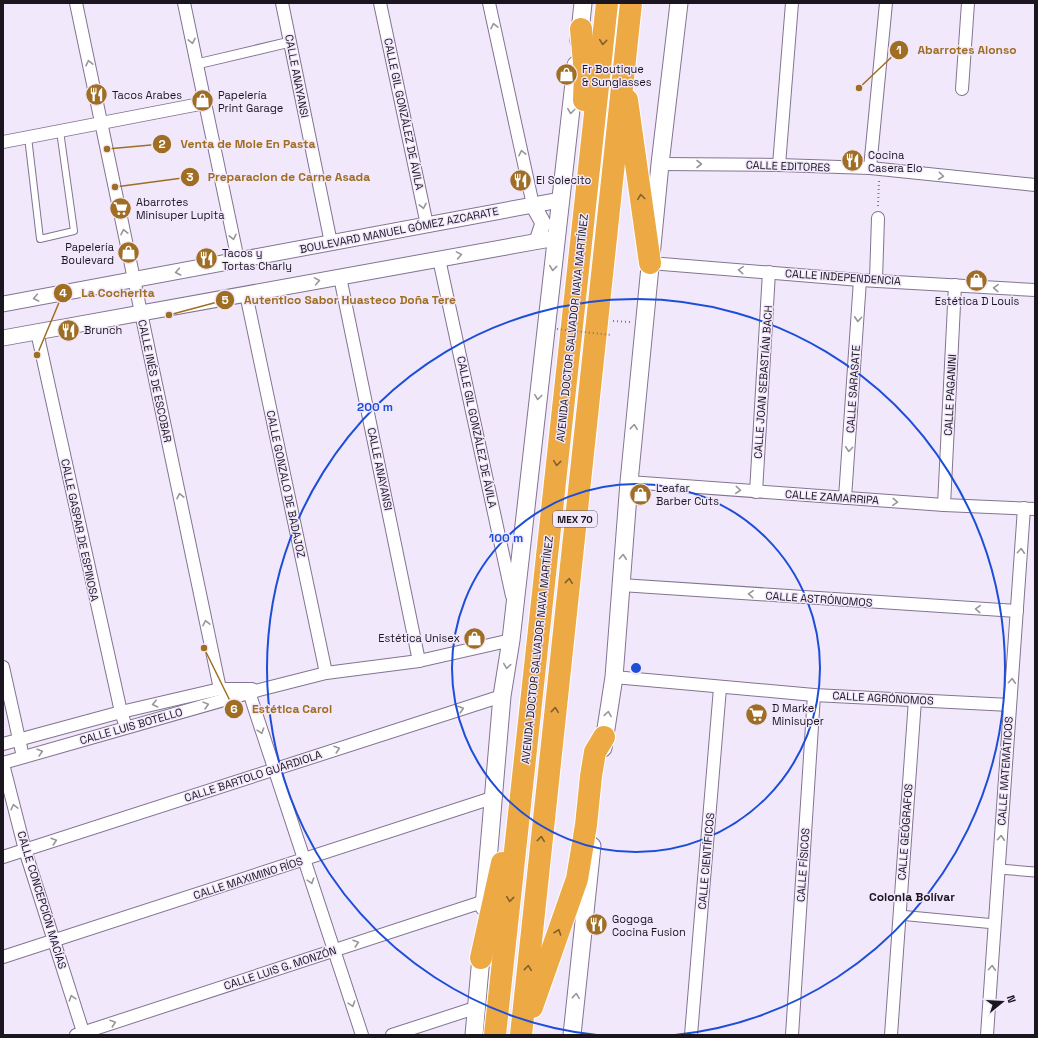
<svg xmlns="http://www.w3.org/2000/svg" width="1038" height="1038" font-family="'Space Grotesk',sans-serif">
	<rect width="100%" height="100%" fill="#f2e8fc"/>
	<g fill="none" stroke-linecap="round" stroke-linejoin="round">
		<defs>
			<path id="service" d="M28,137L40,239L74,231L60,131"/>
			<g id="pedestrian">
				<path d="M197,64L290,42"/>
				<path d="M999,869L1035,872"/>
				<path d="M899,915L995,924"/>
			</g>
			<g id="minor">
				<path d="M76,3L220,689"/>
				<path d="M184,3L238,260"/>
				<path d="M282,3L331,243"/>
				<path d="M380,3L427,225"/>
				<path d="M489,3L533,205"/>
				<path d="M962,89L968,3"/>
				<path d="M3,142L205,103"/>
				<path d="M660,164L779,165L870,168L1035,185"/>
				<path d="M779,165L792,3"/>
				<path d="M870,168L886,3"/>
				<path d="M439,259L512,596"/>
				<path d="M650,263L860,280L1035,290"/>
				<path d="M340,277L419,661"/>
				<path d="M876,280L878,218"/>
				<path d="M246,294L326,673"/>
				<path d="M37,332L121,712L126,727"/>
				<path d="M629,482L944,505L1035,509"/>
				<path d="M756,492L769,272"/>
				<path d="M845,498L860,280"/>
				<path d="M944,505L955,285"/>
				<path d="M621,585L1017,611"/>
				<path d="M3,667L23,757"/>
				<path d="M614,677L814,695L1010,705"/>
				<path d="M248,689L362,1035"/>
				<path d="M3,744L121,712L220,689H252"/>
				<path d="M3,763L259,690L326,673L419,661L511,640"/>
				<path d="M3,764L25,850L84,1035"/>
				<path d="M3,857L502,696"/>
				<path d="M3,957L492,798"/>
				<path d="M76,1035L485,901"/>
				<path d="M392,1035L478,1007"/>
				<path d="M691,1035L720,688"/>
				<path d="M792,1035L814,695"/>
				<path d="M891,1035L915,700"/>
				<path d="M987,1035L1024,508"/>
			</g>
			<g id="tertiary">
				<path d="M533,205L543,223L537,241"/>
				<path d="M3,304L560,200"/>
				<path d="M3,338L556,238"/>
			</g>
			<g id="secondary">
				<path d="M579,41L583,3"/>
				<path d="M603,748L614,677L629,482L660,164L679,3"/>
				<path d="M484,907L502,696L511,640L576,65"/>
				<path d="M474,1035L482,946"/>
				<path d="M572,1035L592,846"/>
			</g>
			<g id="motorway">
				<path d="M581,29L585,74L584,100"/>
				<path d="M627,100L650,263"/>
				<path d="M481,958L502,863"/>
				<path d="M532,1007L577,879L586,825L591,776L595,752L604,737"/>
				<path d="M495,1035L607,3"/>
				<path d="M521,1035L631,3"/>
			</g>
		</defs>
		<use href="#service" stroke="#837491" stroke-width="8"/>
		<use href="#pedestrian" stroke="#837491" stroke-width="11"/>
		<use href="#minor" stroke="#837491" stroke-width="14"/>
		<use href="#tertiary" stroke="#837491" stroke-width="17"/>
		<use href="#secondary" stroke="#837491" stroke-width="19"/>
		<use href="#motorway" stroke="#fff" stroke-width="24"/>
		<g stroke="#7f7787" stroke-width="2" stroke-dasharray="1 3" stroke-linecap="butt">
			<path d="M878,206L879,181"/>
			<path d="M613,321L631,322"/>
		</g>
		<use href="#service" stroke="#fff" stroke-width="6"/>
		<use href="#pedestrian" stroke="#fff" stroke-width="9"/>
		<use href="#minor" stroke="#fff" stroke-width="12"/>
		<use href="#tertiary" stroke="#fff" stroke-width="15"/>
		<use href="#secondary" stroke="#fff" stroke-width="17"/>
		<use href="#motorway" stroke="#eca944" stroke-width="22"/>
		<path stroke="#7f7787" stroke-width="2" stroke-dasharray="1 3" stroke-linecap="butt" d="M557,329L611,335"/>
	</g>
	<defs><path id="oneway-chevron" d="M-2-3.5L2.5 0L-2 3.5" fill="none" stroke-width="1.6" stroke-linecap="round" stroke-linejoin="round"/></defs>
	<g stroke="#98969b">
		<use href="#oneway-chevron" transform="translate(494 26) rotate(-102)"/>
		<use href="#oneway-chevron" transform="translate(192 41) rotate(78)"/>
		<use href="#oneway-chevron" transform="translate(89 63) rotate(-102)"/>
		<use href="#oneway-chevron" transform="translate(571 111) rotate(97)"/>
		<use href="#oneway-chevron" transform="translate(522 153) rotate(-102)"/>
		<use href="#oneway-chevron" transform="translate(699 164)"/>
		<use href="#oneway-chevron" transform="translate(941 176) rotate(6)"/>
		<use href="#oneway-chevron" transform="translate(423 206) rotate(78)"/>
		<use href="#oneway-chevron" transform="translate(124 232) rotate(-102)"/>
		<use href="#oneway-chevron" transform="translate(233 237) rotate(78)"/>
		<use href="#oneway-chevron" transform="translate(459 255) rotate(-10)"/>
		<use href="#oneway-chevron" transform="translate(553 268) rotate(96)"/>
		<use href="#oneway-chevron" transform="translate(741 270) rotate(-176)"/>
		<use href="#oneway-chevron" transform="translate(178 272) rotate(169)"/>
		<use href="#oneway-chevron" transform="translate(317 281) rotate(-10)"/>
		<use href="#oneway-chevron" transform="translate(996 288) rotate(-177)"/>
		<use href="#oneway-chevron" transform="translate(36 298) rotate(169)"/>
		<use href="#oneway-chevron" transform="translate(858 319) rotate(94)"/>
		<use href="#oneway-chevron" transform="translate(538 397) rotate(97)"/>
		<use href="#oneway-chevron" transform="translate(634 427) rotate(-84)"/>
		<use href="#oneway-chevron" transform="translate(849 449) rotate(94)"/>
		<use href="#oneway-chevron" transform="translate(738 490) rotate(5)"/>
		<use href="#oneway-chevron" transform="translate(180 496) rotate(-102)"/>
		<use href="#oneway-chevron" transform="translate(895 502) rotate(4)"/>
		<use href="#oneway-chevron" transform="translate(1021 551) rotate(-86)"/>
		<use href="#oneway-chevron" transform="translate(623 557) rotate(-86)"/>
		<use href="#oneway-chevron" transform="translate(751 594) rotate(-176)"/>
		<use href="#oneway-chevron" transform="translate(978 609) rotate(-177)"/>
		<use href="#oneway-chevron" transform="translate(206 623) rotate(-102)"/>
		<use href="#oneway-chevron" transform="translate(507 666) rotate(98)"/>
		<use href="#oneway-chevron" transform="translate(1012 681) rotate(-86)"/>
		<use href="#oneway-chevron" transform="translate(155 704) rotate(167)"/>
		<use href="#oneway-chevron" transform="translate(206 705) rotate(-15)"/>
		<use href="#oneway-chevron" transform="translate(461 709) rotate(-18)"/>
		<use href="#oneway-chevron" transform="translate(608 714) rotate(-81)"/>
		<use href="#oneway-chevron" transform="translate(261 731) rotate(73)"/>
		<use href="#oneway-chevron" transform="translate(337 749) rotate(-18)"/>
		<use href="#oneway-chevron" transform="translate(40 752) rotate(-16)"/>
		<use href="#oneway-chevron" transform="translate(14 807) rotate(-104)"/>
		<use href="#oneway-chevron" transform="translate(1001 838) rotate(-86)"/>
		<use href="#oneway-chevron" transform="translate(54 841) rotate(-18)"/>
		<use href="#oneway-chevron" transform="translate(311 881) rotate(72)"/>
		<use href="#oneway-chevron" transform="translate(356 943) rotate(-18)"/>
		<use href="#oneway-chevron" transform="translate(992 968) rotate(-86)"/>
		<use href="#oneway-chevron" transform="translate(576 996) rotate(-84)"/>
		<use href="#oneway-chevron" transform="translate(72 998) rotate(-108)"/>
		<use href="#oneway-chevron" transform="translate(352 1004) rotate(72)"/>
		<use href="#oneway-chevron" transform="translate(113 1023) rotate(-18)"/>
	</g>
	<g stroke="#845f32">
		<use href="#oneway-chevron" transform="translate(603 42) rotate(96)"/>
		<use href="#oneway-chevron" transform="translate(641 197) rotate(-98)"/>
		<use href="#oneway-chevron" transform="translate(557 463) rotate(96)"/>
		<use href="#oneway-chevron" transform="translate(569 581) rotate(-84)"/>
		<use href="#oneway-chevron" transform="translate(555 710) rotate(-84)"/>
		<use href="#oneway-chevron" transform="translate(541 839) rotate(-84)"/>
		<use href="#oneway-chevron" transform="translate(510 899) rotate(96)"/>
		<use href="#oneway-chevron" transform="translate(558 932) rotate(-71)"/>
		<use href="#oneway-chevron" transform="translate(528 968) rotate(-84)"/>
	</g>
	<g fill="none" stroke="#1d4ed8" stroke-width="2">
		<circle cx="636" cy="668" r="184"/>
		<path d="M597 1035A369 369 0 1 1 675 1035"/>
	</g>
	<defs>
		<symbol id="shop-disc" viewBox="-11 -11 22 22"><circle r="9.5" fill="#9f6e22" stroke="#f2e8fc"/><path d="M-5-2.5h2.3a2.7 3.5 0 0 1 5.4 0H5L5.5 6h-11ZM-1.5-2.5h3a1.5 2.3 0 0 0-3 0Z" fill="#fff"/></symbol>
		<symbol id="restaurant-disc" viewBox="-11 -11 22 22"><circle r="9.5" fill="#9f6e22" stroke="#f2e8fc"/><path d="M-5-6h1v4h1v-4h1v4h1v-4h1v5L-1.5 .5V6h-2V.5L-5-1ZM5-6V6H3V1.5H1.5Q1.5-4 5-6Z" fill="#fff"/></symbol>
		<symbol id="supermarket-disc" viewBox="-11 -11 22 22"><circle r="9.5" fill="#9f6e22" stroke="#f2e8fc"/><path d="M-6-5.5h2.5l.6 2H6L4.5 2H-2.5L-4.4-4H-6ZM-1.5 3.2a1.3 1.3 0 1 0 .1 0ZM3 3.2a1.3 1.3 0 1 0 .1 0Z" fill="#fff"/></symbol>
	</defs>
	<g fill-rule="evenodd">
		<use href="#shop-disc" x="554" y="62" width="25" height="25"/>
		<use href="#restaurant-disc" x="84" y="82" width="25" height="25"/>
		<use href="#shop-disc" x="190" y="88" width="25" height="25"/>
		<use href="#restaurant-disc" x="840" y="148" width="25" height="25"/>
		<use href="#restaurant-disc" x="508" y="168" width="25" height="25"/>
		<use href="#supermarket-disc" x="108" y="196" width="25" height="25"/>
		<use href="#shop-disc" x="116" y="240" width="25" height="25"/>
		<use href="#restaurant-disc" x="194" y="246" width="25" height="25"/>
		<use href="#shop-disc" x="964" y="268" width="25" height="25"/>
		<use href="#restaurant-disc" x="56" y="318" width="25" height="25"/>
		<use href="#shop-disc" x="628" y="482" width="25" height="25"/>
		<use href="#shop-disc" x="462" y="626" width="25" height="25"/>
		<use href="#supermarket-disc" x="744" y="702" width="25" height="25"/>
		<use href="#restaurant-disc" x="584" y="912" width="25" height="25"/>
	</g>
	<g text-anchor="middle" stroke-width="3" stroke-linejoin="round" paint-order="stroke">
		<rect fill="#f2e8fc" stroke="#5c5462" stroke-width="1" x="553" y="511" width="44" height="16" rx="3"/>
		<g font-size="10" font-weight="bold" fill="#1b1520">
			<text x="575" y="523">MEX 70</text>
		</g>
		<g font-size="11" fill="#1b1520" stroke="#f2e8fc" text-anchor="start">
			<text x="582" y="73">Fr Boutique<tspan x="582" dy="13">&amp; Sunglasses</tspan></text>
			<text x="112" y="99">Tacos Arabes</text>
			<text x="218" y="99">Papelería<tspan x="218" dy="13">Print Garage</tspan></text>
			<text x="868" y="159">Cocina<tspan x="868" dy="13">Casera Elo</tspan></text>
			<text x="536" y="184">El Solecito</text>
			<text x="136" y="206">Abarrotes<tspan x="136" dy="13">Minisuper Lupita</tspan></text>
			<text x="114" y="251" text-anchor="end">Papelería<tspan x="114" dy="13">Boulevard</tspan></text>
			<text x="222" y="257">Tacos y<tspan x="222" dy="13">Tortas Charly</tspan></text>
			<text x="977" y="305" text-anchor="middle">Estética D Louis</text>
			<text x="84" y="334">Brunch</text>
			<text x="656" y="492">Leafar<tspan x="656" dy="13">Barber Cuts</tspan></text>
			<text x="460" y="642" text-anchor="end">Estética Unisex</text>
			<text x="772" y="712">D Marke<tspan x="772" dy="13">Minisuper</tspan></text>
			<text x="612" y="923">Gogoga<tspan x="612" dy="13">Cocina Fusion</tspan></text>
		</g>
		<g font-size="11" fill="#1b1520" stroke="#f2e8fc">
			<text transform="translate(297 76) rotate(79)" y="4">CALLE ANAYANSI</text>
			<text transform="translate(404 114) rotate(78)" y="4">CALLE GIL GONZÁLEZ DE ÁVILA</text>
			<text transform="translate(788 166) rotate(2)" y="4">CALLE EDITORES</text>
			<text transform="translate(399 230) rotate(-11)" y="4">BOULEVARD MANUEL GÓMEZ AZCARATE</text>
			<text transform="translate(843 277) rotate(4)" y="4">CALLE INDEPENDENCIA</text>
			<text transform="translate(572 328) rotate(-84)" y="4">AVENIDA DOCTOR SALVADOR NAVA MARTÍNEZ</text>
			<text transform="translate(155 381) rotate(78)" y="4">CALLE INÉS DE ESCOBAR</text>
			<text transform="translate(763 382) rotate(-86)" y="4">CALLE JOAN SEBASTIÁN BACH</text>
			<text transform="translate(853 389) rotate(-86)" y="4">CALLE SARASATE</text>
			<text transform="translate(950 395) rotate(-87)" y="4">CALLE PAGANINI</text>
			<text transform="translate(477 432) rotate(78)" y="4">CALLE GIL GONZÁLEZ DE ÁVILA</text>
			<text transform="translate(380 469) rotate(78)" y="4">CALLE ANAYANSI</text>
			<text transform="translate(286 484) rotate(78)" y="4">CALLE GONZALO DE BADAJOZ</text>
			<text transform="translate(832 497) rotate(4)" y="4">CALLE ZAMARRIPA</text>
			<text transform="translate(80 530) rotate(78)" y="4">CALLE GASPAR DE ESPINOSA</text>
			<text transform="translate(819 599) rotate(4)" y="4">CALLE ASTRÓNOMOS</text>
			<text transform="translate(537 650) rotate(-84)" y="4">AVENIDA DOCTOR SALVADOR NAVA MARTÍNEZ</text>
			<text transform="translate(883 698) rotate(3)" y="4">CALLE AGRÓNOMOS</text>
			<text transform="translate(131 726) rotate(-16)" y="4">CALLE LUIS BOTELLO</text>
			<text transform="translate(1005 771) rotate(-86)" y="4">CALLE MATEMÁTICOS</text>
			<text transform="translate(253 776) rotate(-18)" y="4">CALLE BARTOLO GUARDIOLA</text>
			<text transform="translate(905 832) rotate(-86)" y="4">CALLE GEÓGRAFOS</text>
			<text transform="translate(706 861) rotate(-85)" y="4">CALLE CIENTÍFICOS</text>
			<text transform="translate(803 865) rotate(-86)" y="4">CALLE FÍSICOS</text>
			<text transform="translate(248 878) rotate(-18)" y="4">CALLE MAXIMINO RÍOS</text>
			<text transform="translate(42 900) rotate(73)" y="4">CALLE CONCEPCIÓN MACÍAS</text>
			<text transform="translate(280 968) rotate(-18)" y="4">CALLE LUIS G. MONZÓN</text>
		</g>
		<g font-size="12" font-weight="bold" fill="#1b1520" stroke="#f2e8fc">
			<text x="912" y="901">Colonia Bolívar</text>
		</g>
	</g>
	<circle cx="636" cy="668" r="6" fill="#1d4ed8" stroke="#f2e8fc" stroke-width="2"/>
	<g font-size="12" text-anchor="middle" font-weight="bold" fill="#1d4ed8" stroke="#f2e8fc" stroke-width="3" stroke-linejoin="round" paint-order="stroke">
		<text x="375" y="411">200 m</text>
		<text x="506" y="542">100 m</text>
	</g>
	<path fill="none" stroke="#9f6e22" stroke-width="1.5" d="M859 88L899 50M107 149L162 144M115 187L190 177M37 355L63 293M169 315L225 300M204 648L234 709"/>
	<g fill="#9f6e22" stroke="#f2e8fc" stroke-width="1.5">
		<circle cx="859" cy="88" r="4"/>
		<circle cx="107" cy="149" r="4"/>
		<circle cx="115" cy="187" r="4"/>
		<circle cx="37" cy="355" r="4"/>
		<circle cx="169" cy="315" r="4"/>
		<circle cx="204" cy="648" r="4"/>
		<circle cx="899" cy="50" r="10"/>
		<circle cx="162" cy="144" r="10"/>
		<circle cx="190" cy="177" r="10"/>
		<circle cx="63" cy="293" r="10"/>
		<circle cx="225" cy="300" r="10"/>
		<circle cx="234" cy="709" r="10"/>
	</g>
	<g font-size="12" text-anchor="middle" font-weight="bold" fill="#fff">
		<text x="899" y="54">1</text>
		<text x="162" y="148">2</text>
		<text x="190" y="181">3</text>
		<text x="63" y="297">4</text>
		<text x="225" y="304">5</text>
		<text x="234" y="713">6</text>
	</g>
	<g font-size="12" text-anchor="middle" font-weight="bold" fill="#9f6e22" stroke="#f2e8fc" stroke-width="3" stroke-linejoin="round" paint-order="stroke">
		<text x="967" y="54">Abarrotes Alonso</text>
		<text x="248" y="148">Venta de Mole En Pasta</text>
		<text x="289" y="181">Preparacion de Carne Asada</text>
		<text x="118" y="297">La Cocherita</text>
		<text x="350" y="304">Autentico Sabor Huasteco Doña Tere</text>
		<text x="292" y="713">Estética Carol</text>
	</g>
	<rect width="1038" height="1038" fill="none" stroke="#1b1520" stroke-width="8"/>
	<g transform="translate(1002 1002) rotate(72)" stroke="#f2e8fc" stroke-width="3" paint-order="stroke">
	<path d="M0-3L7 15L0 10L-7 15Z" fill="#1b1520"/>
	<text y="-6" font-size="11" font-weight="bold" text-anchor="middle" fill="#1b1520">N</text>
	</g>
</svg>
